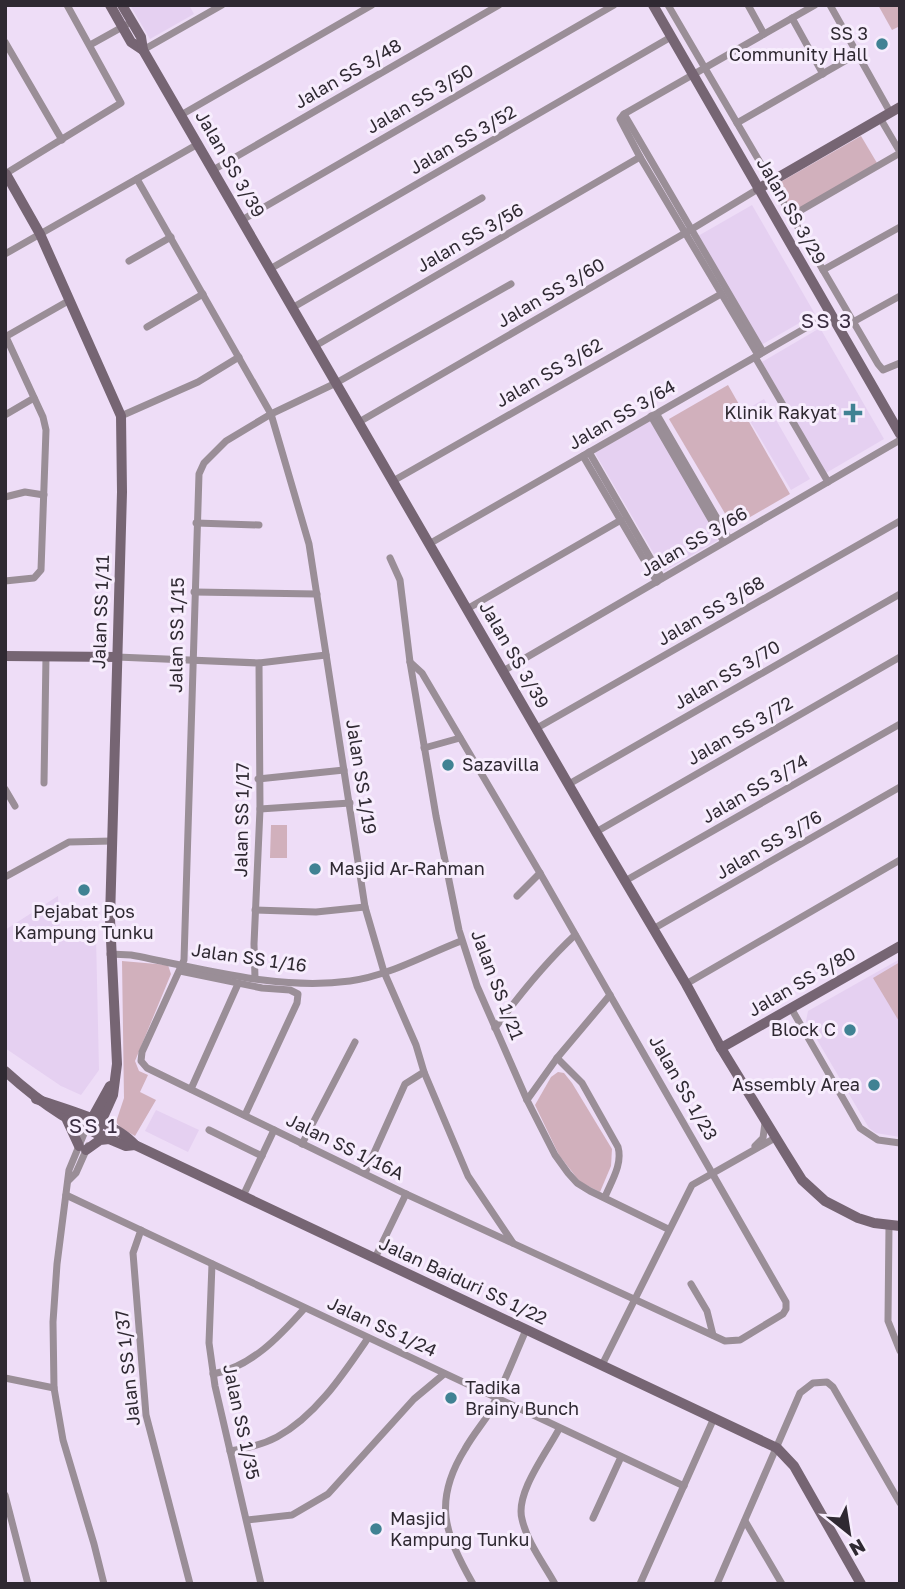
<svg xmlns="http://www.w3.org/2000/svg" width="905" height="1589" font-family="'Golos Text',sans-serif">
	<rect width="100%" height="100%" fill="#eeddf7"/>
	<g fill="#e5d0f1">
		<path d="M130,5H189L194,14L150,39Z"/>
		<path d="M752,205L815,314L761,345L698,236Z"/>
		<path d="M820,328L884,439L826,473L762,362Z"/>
		<path d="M764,399L810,479L791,490L744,411Z"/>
		<path d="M651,420L720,539L664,571L595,453Z"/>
		<path d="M58,896L60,934L96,936L99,1070L81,1095L61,1086L5,1048V930Z"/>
		<path d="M900,959V1137L876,1133L869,1128L806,1021L808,1011Z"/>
		<path d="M156,1110L199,1130L188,1152L145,1131Z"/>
	</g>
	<g fill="#d1b0bc">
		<path d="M878,5H900V26L892,30Z"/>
		<path d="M861,136L877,163L793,212L777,184Z"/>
		<path d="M728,385L790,494L733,527L669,419Z"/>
		<path d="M271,825H287V858H270Z"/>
		<path d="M122,961L168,965L171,974L135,1061L139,1071L148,1075L140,1092L156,1100L135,1136L121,1128L116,1122L124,1098Z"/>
		<path d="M900,962V1023L873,978Z"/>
		<path d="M558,1072L564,1073L572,1083L612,1149L611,1166L600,1192L580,1182L559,1155L535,1105L551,1077Z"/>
	</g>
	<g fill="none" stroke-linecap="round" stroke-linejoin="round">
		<g stroke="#9a8e97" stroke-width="7">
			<path d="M668,5L878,364L883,370L900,363"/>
			<path d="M748,5L764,34"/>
			<path d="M830,5L890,112"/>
			<path d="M792,18L823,74"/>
			<path d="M5,42L62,140"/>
			<path d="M90,45L126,25"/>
			<path d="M143,50L222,5"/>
			<path d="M624,114L763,352"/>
			<path d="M181,115L372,5"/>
			<path d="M880,118L900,152"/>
			<path d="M737,123L857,54"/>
			<path d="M213,170L499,5"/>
			<path d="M5,174L121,103L67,5"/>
			<path d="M137,179L271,414L309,544L365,907L384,972L416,1045L424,1072L468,1176L513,1243"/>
			<path d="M791,216L900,153"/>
			<path d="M242,220L614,5"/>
			<path d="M5,254L198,144"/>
			<path d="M129,261L171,237"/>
			<path d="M270,269L671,37"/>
			<path d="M823,270L900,227"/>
			<path d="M292,308L482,198"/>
			<path d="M853,322L900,296"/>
			<path d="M147,327L203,294"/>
			<path d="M5,337L70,300"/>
			<path d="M315,346L640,157"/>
			<path d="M758,355L640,157L620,119L624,114L815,5"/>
			<path d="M755,357L828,482"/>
			<path d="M656,413L729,539"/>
			<path d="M5,415L34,398"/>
			<path d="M121,416L198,382L239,357"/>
			<path d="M651,416L724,542"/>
			<path d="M359,422L692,229L758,189"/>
			<path d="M589,452L662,578"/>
			<path d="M583,456L657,582"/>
			<path d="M393,481L721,294"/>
			<path d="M5,497L25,492L44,495"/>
			<path d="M196,523L259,525"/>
			<path d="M429,544L830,314"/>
			<path d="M390,558L400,580L410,662L436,816L459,930L477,986L527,1100L555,1155L568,1173L577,1183L590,1191L668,1229"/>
			<path d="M5,581L34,578L41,570L46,430L43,417L6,337"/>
			<path d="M194,592L317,594"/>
			<path d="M467,609L621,520"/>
			<path d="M117,657L259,663L326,655"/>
			<path d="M410,662L422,673L540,873L786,1302V1309L783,1314L740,1340L725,1341L406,1194L147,1068L141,1061L142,1052L184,960L199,474L204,463L226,441L271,414L336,383L511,284"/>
			<path d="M503,671L900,440"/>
			<path d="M537,728L900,521"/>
			<path d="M424,748L460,738"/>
			<path d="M258,779L344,770"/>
			<path d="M44,783L46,656"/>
			<path d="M569,784L900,594"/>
			<path d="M5,789L15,806"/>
			<path d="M260,809L350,803"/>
			<path d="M596,832L900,657"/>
			<path d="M5,877L69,842L112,841"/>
			<path d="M625,881L900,724"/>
			<path d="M517,896L540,873"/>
			<path d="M255,910L316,912L365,907"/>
			<path d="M653,929L900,787"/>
			<path d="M110,954L131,955C201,968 277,991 350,981C388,976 425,955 461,941"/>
			<path d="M180,971L262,988L290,990L298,994L297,1003L245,1115"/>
			<path d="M255,978L254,944L260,809L259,663"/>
			<path d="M686,984L900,860"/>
			<path d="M791,1008L860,1128L878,1140L900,1143"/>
			<path d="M495,1028C520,994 544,964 575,935"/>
			<path d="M557,1058L582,1083L618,1147C623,1164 611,1182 605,1197"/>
			<path d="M191,1089L238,984"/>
			<path d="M527,1100L557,1058L610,995"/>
			<path d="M86,1129L69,1170L57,1264L53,1322L54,1388L63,1440L94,1544L104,1584"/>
			<path d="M209,1130L262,1156"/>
			<path d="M302,1144L355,1042"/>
			<path d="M755,1146L763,1138L765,1123"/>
			<path d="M365,1173L405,1084L424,1072"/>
			<path d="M69,1180L76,1173L88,1146"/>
			<path d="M66,1195L684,1486"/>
			<path d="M243,1196L274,1130"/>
			<path d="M889,1226L888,1321L900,1351"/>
			<path d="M141,1230L133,1253L146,1415L190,1584"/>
			<path d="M375,1258L406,1194"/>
			<path d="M212,1264L209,1343L215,1386L261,1584"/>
			<path d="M691,1284L707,1311L713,1335"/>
			<path d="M602,1365L692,1185L775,1138"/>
			<path d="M213,1374C251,1367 279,1337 304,1309"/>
			<path d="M5,1378L54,1388"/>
			<path d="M230,1451C246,1448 262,1445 277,1437C316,1416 344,1373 368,1338"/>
			<path d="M5,1495L28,1584"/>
			<path d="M593,1518L621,1457"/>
			<path d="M247,1520L292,1515L328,1494L414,1399L444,1374"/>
			<path d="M745,1521L782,1584"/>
			<path d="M473,1584C445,1534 432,1502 465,1449C471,1438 479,1428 486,1418C502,1390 513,1359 526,1330"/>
			<path d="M555,1584C544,1564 527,1542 522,1519C515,1493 547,1452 559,1429"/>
			<path d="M640,1584L714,1418"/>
			<path d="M717,1584L800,1393L813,1383L827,1382L833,1387L900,1503"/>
		</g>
		<g stroke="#766573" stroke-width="10">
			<path d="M110,5L131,42L143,50"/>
			<path d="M122,5L141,37L143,50L596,832L686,984L721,1048L784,1151L802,1180L825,1201L858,1218L874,1223L900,1226"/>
			<path d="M653,5L900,434"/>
			<path d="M6,174L40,234L121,416L122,492L110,919L117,1064L113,1095L96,1133"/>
			<path d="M758,189L900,107"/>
			<path d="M5,656L117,657"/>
			<path d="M721,1048L900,946"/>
			<path d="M5,1071C47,1109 74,1125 126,1146L135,1145"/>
			<path d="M36,1099C64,1109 116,1122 135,1145L777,1448L794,1466L861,1584"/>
			<path d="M67,1120L79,1146"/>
			<path d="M89,1124L110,1086"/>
			<path d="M86,1150L100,1140L109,1139"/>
		</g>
	</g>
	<g fill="#408293" stroke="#f7edfd" stroke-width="2.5">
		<circle cx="882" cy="44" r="7"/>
		<path d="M849.5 402.5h7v7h7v7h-7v7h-7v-7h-7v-7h7z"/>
		<circle cx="448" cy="765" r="7"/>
		<circle cx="315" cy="869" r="7"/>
		<circle cx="84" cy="890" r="7"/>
		<circle cx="850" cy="1030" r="7"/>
		<circle cx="874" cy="1085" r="7"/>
		<circle cx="451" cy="1398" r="7"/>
		<circle cx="376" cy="1529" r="7"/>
	</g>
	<g text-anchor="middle" stroke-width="6" stroke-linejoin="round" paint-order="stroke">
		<g font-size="18" fill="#2f2932" stroke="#f7edfd" text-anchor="end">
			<text x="868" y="40">SS 3<tspan x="868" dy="21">Community Hall</tspan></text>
			<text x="837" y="419">Klinik Rakyat</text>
			<text x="462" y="771" text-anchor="start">Sazavilla</text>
			<text x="329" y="875" text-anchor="start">Masjid Ar-Rahman</text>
			<text x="84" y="918" text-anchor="middle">Pejabat Pos<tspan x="84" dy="21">Kampung Tunku</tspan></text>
			<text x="836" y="1036">Block C</text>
			<text x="860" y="1091">Assembly Area</text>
			<text x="465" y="1394" text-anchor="start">Tadika<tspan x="465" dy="21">Brainy Bunch</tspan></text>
			<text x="390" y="1525" text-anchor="start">Masjid<tspan x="390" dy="21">Kampung Tunku</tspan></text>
		</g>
		<g font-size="18" fill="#2f2932" stroke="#f7edfd">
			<text transform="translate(348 74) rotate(-30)" y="6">Jalan SS 3/48</text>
			<text transform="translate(420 99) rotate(-30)" y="6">Jalan SS 3/50</text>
			<text transform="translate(463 140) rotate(-30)" y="6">Jalan SS 3/52</text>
			<text transform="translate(230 164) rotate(60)" y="6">Jalan SS 3/39</text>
			<text transform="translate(791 211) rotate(60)" y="6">Jalan SS 3/29</text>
			<text transform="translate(470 238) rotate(-30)" y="6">Jalan SS 3/56</text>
			<text transform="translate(551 293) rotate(-30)" y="6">Jalan SS 3/60</text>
			<text transform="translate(549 373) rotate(-30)" y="6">Jalan SS 3/62</text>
			<text transform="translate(622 415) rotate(-30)" y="6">Jalan SS 3/64</text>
			<text transform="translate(694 542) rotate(-30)" y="6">Jalan SS 3/66</text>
			<text transform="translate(711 611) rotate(-30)" y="6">Jalan SS 3/68</text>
			<text transform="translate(101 612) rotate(-88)" y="6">Jalan SS 1/11</text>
			<text transform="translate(177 635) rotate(-89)" y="6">Jalan SS 1/15</text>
			<text transform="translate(514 655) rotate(60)" y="6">Jalan SS 3/39</text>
			<text transform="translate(727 675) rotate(-30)" y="6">Jalan SS 3/70</text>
			<text transform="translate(740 731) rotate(-30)" y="6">Jalan SS 3/72</text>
			<text transform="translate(361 777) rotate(81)" y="6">Jalan SS 1/19</text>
			<text transform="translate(755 789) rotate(-30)" y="6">Jalan SS 3/74</text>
			<text transform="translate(242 820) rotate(-89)" y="6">Jalan SS 1/17</text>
			<text transform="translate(769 845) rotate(-30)" y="6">Jalan SS 3/76</text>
			<text transform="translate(249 958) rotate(8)" y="6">Jalan SS 1/16</text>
			<text transform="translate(802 982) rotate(-30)" y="6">Jalan SS 3/80</text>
			<text transform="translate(497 985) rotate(69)" y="6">Jalan SS 1/21</text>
			<text transform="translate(683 1088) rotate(60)" y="6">Jalan SS 1/23</text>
			<text transform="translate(345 1147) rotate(26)" y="6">Jalan SS 1/16A</text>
			<text transform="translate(463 1281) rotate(25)" y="6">Jalan Baiduri SS 1/22</text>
			<text transform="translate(382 1327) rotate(25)" y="6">Jalan SS 1/24</text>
			<text transform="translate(128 1368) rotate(-96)" y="6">Jalan SS 1/37</text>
			<text transform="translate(241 1422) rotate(78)" y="6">Jalan SS 1/35</text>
		</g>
		<g font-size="21" letter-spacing="2" fill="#3a2d41" stroke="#f7edfd">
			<text x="827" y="328">SS 3</text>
			<text x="94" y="1133">SS 1</text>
		</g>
	</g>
	<rect width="905" height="1589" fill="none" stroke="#2f2932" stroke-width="14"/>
	<g transform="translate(849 1533) rotate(150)" stroke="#f7edfd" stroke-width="5" paint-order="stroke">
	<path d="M0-5L12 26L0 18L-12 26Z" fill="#2f2932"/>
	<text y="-10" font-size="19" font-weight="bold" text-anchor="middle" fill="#2f2932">N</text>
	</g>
</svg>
